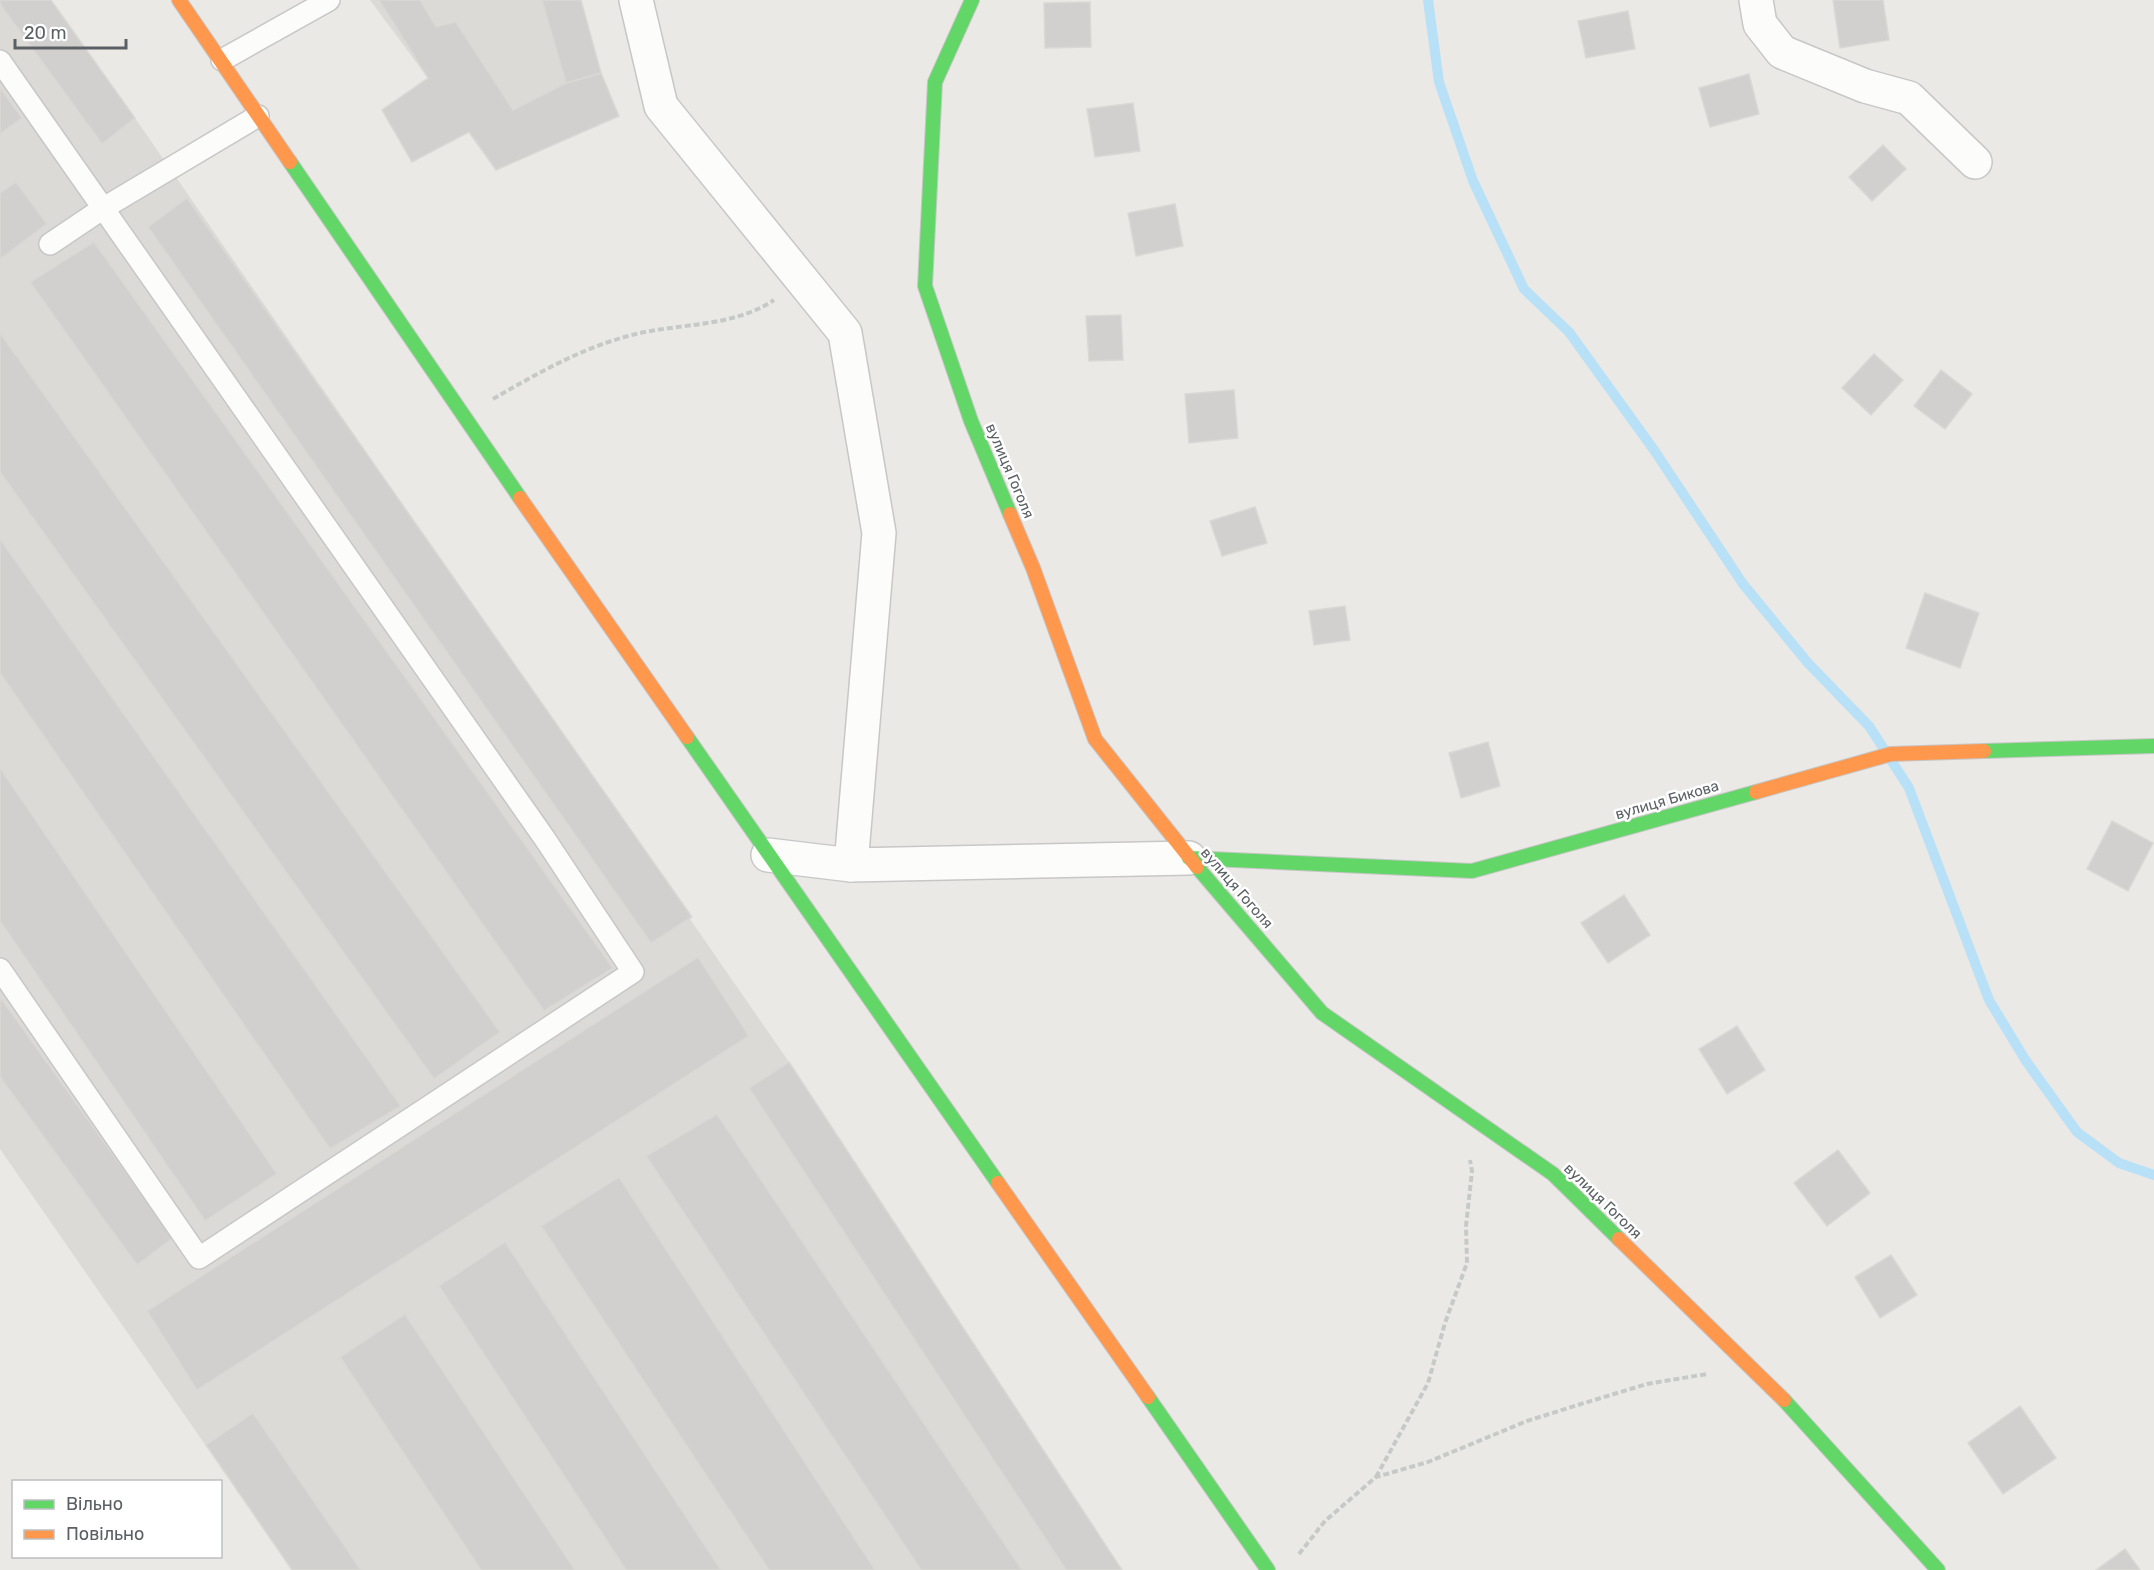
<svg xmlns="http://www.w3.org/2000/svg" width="2154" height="1570" font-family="Rubik,sans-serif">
	<rect width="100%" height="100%" fill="#ebe9e6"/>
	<g fill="#dcdad7">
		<path d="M0,0H49L135,118L789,1062L1122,1570H292L0,1149Z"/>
		<path d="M370,0H581L601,73L619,116L496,170Z"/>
	</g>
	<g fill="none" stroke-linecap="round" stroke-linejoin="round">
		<path stroke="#b8e1f7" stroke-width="10" d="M1428,0L1439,82L1473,181L1524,289L1569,332L1654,450L1743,584L1808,663L1869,726L1909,788L1989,1000L2026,1061L2077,1132L2119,1163L2154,1175"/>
	</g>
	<g fill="#d2d0cf" stroke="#dad8d5" stroke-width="1.5">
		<path d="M0,0H51L135,118L102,144L0,4Z"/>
		<path d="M379,0H420L436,27L456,22L513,110L566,83L601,73L619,116L496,170L469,132L412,162L382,110L428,78Z"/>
		<path d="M542,0H581L601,73L566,83Z"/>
		<path d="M1833,0H1883L1889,40L1840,48Z"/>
		<path d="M1090,2L1091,47L1045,48L1044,3Z"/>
		<path d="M1628,11L1635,49L1586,58L1578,21Z"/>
		<path d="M1749,74L1759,114L1710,127L1699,88Z"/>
		<path d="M0,88L22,118L0,134Z"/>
		<path d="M1133,103L1140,151L1095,157L1087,109Z"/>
		<path d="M1883,145L1906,169L1872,201L1849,177Z"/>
		<path d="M16,182L47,224L0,259V193Z"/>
		<path d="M187,198L692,917L651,943L148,227Z"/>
		<path d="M1175,204L1183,246L1136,256L1128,213Z"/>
		<path d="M94,242L613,968L544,1011L30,282Z"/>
		<path d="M1121,315L1123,360L1089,361L1086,316Z"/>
		<path d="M0,333L500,1032L434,1079L0,472Z"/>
		<path d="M1874,354L1903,380L1871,415L1842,388Z"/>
		<path d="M1941,370L1972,394L1945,429L1914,406Z"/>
		<path d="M1234,390L1238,438L1189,443L1185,394Z"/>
		<path d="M1255,507L1267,543L1222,556L1210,521Z"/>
		<path d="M0,539L401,1106L330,1149L0,673Z"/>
		<path d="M1925,593L1979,613L1960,668L1906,648Z"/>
		<path d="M1345,606L1350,640L1314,645L1309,611Z"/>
		<path d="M1488,742L1500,786L1461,798L1449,753Z"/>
		<path d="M0,768L277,1174L205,1221L0,921Z"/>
		<path d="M2112,821L2153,843L2128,891L2087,869Z"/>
		<path d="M1624,895L1650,935L1608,963L1581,923Z"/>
		<path d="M698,957L749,1036L197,1390L147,1311Z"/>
		<path d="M0,997L173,1238L137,1265L0,1077Z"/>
		<path d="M1737,1026L1765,1070L1727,1094L1699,1049Z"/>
		<path d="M789,1062L1122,1570H1066L749,1088Z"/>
		<path d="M717,1114L1022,1570H921L646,1156Z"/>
		<path d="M1838,1150L1870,1193L1827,1226L1794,1183Z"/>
		<path d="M619,1177L875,1570H769L541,1226Z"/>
		<path d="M505,1242L721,1570H626L439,1286Z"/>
		<path d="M1891,1255L1917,1295L1880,1318L1855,1277Z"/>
		<path d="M405,1314L575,1570H481L340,1357Z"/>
		<path d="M2020,1406L2056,1458L2003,1494L1968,1443Z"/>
		<path d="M253,1413L361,1570H292L206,1445Z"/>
		<path d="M2125,1549L2140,1570H2096Z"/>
	</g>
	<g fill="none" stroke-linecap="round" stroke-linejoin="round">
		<defs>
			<g id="lane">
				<path d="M222,60L329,0"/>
				<path d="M0,61L545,839L633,972L199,1258L0,969"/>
				<path d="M50,244L102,209L258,116"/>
			</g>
			<g id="street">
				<path d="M636,0L661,106L845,333L879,533L851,865"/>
				<path d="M1756,0L1760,24L1782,52L1865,86L1909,98L1975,162"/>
				<path d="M768,855L851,865L1189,858"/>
			</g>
			<g id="fast">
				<path d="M972,0L935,82L925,286L971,421L1010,514"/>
				<path d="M290,162L520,498"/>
				<path d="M687,737L998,1183"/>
				<path d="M1984,751L2154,746"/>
				<path d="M1189,858L1472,871L1756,792"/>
				<path d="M1197,867L1322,1013L1553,1174L1619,1239"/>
				<path d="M1148,1397L1268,1570"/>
				<path d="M1784,1400L1938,1570"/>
			</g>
			<g id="slow">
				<path d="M179,0L290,162"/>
				<path d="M520,498L687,737"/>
				<path d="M1010,514L1033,568L1095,739L1197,867"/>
				<path d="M1756,792L1891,754L1984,751"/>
				<path d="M998,1183L1148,1397"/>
				<path d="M1619,1239L1784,1400"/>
			</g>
		</defs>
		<use href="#lane" stroke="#c7c7c7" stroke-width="24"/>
		<use href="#street" stroke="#c7c7c7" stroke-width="36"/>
		<use href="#fast" stroke="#c6c6c6" stroke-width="16"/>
		<use href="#slow" stroke="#c6c6c6" stroke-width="16"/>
		<g stroke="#c5cac7" stroke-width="4" stroke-dasharray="6 3" stroke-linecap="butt">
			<path d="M493,399C538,373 585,346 636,334C682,323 734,327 774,300"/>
			<path d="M1376,1477L1428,1383L1445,1323L1467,1263L1466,1226L1472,1171L1470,1160"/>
			<path d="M1299,1554L1325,1521L1376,1477L1428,1462L1527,1421L1581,1404L1647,1384L1707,1374"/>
		</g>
		<use href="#lane" stroke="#fcfcfb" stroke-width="21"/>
		<use href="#street" stroke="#fcfcfb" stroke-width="33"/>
		<use href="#fast" stroke="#63d668" stroke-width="14"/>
		<use href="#slow" stroke="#ff974d" stroke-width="14"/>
	</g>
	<g text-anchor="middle" stroke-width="5" stroke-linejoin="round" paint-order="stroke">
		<g font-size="15" fill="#5b6064" stroke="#fff">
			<text transform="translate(1010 471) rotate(67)" y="5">вулиця Гоголя</text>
			<text transform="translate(1667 800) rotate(-16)" y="5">вулиця Бикова</text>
			<text transform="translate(1237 888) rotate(49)" y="5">вулиця Гоголя</text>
			<text transform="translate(1603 1201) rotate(44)" y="5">вулиця Гоголя</text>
		</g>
	</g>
	<rect x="12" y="1480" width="210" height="78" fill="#ffffff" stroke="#bdbfc1" stroke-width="1.5"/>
	<rect x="24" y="1500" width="30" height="9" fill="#63d668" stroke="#bdbfc1" stroke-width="1.5"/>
	<text x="66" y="1510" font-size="18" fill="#5b6064">Вільно</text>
	<rect x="24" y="1530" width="30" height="9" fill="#ff974d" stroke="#bdbfc1" stroke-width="1.5"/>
	<text x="66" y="1540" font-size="18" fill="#5b6064">Повільно</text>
	<path d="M15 39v9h111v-9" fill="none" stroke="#5b6064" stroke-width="3"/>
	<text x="24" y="39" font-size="18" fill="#5b6064" stroke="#ffffff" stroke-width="4.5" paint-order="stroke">20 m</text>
</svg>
